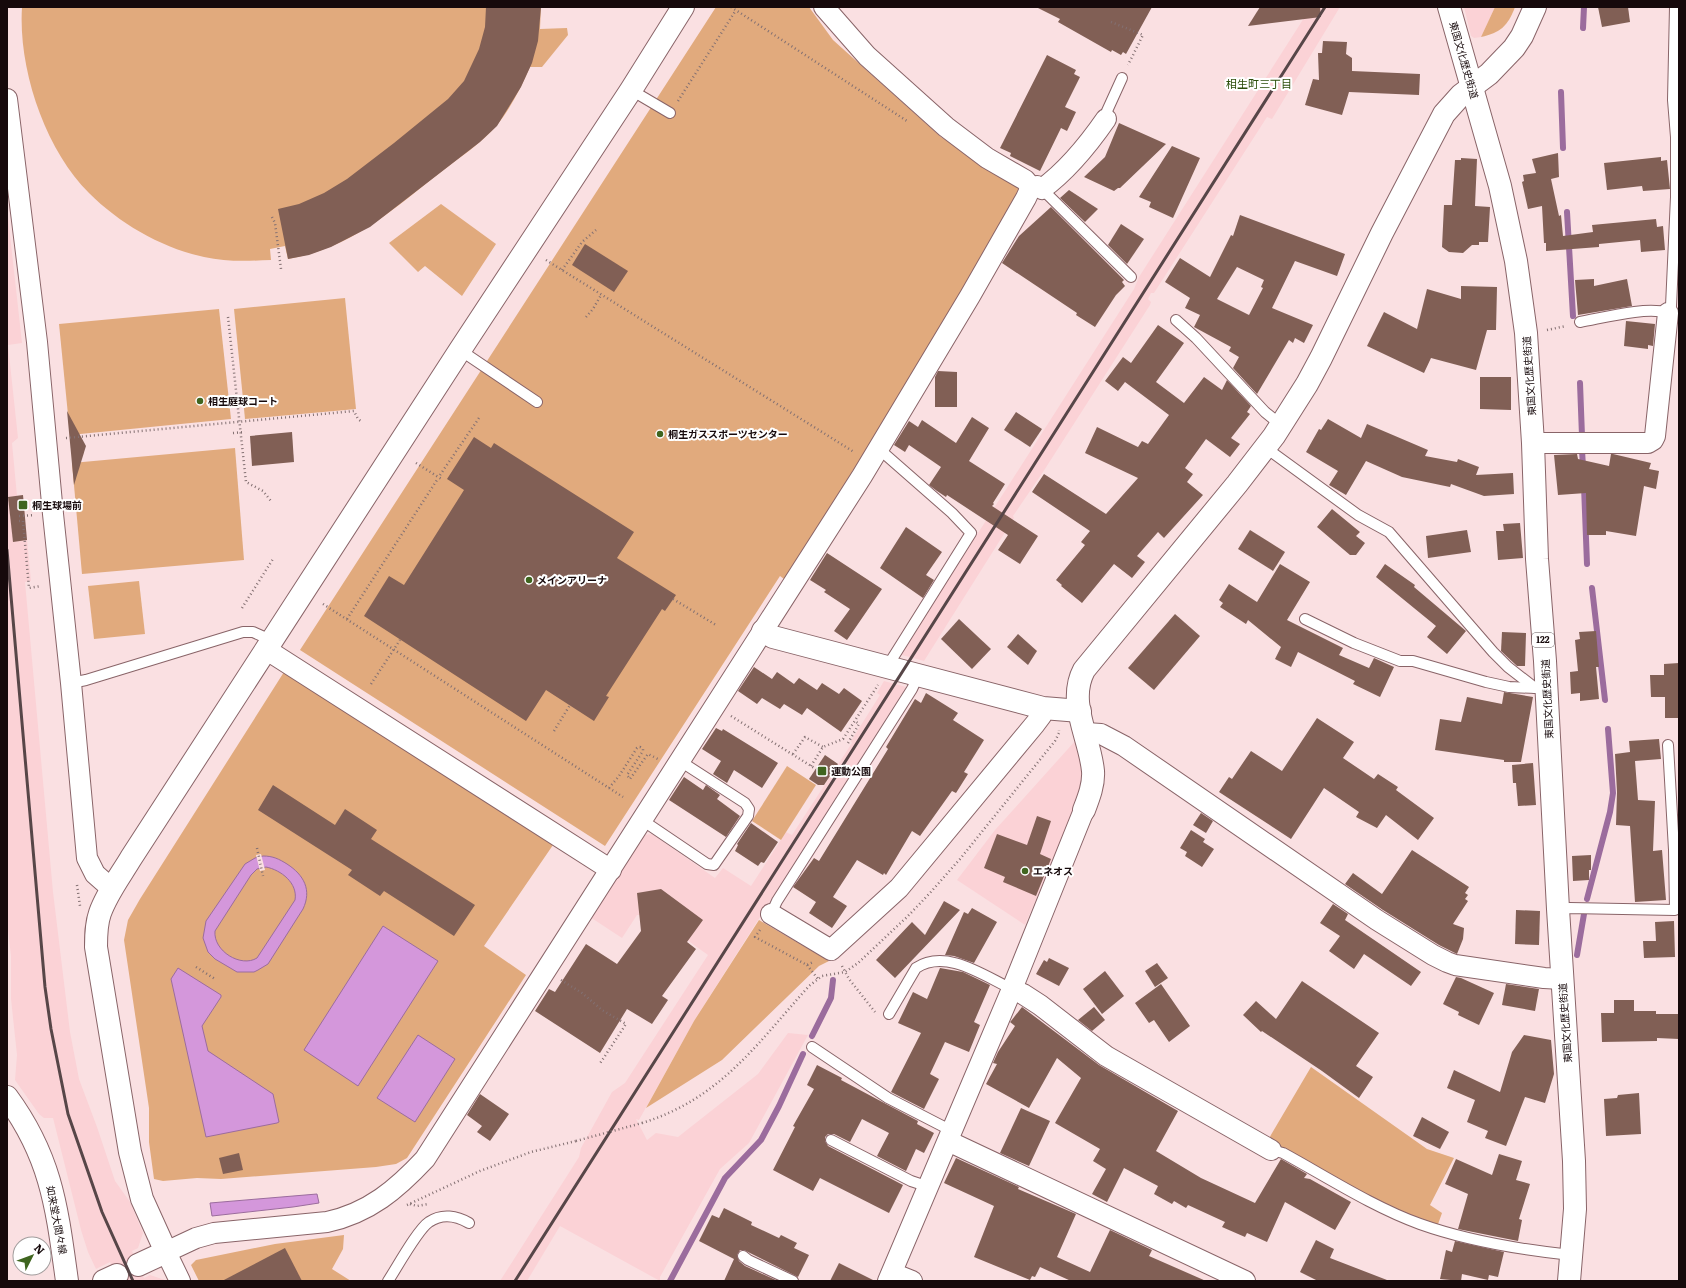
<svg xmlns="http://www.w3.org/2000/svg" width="1686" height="1288" font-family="Literata,'Noto Sans JP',serif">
	<rect width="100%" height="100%" fill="#fae0e2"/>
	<g fill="#fbd2d6">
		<path d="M1311,7H1340L1272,119L1267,117L1154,293H1151L1148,299L1151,302L1150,305L1043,472L1013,516L1014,518L924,661L902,655V652L1134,289L1139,277Z"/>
		<path d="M1464,7H1495L1481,37L1474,38L1471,36Z"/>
		<path d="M7,208L22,343L8,345L18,438L12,443L17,496L23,495L25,519L31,581L25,582L53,892L70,1032L79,1079L97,1127L115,1181L130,1202L143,1233L138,1248L132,1251L144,1278L150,1275L168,1281H120L110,1262L96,1269L88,1252L81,1230L53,1118H44L39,1114L15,1080L17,1055L11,999V956L7,921Z"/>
		<path d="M884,681L906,687L694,1021L639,1120L636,1119L647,1140L656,1133L678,1137L758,1074L788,1033L808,1035L749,1143L720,1169L660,1277V1281L560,1226L527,1281H500L579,1157L581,1148L612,1092L625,1083L708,955L652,915H637L622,938L590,917L643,835L652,834L715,878L723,868L751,886L786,832L792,835L852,743L851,741L880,695L877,693Z"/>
		<path d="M1076,740L1082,767L1080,790L1074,809L1025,925L957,880L995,830Z"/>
	</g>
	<g fill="#e1aa7d">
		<path d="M22,7H541L540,29L567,28L568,35L542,67H530C521,87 511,108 497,125C482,143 460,157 441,172C392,210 352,248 288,259L285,246L270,249L271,260C248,261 226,262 204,257C162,248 120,224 89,193C45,149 18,69 22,7Z"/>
		<path d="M716,7H809L833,40L941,137L1019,187L1021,194L854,472L784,579L780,576L605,846L300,650Z"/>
		<path d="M1495,7H1515C1508,26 1500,33 1481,37Z"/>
		<path d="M441,204L496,244L462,296L425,266L418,272L389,243Z"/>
		<path d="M345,298L356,409L245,419L234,309Z"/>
		<path d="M219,309L231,419L70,435L59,324Z"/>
		<path d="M235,448L244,560L82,574L72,463Z"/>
		<path d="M139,581L145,634L94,639L88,586Z"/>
		<path d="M284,672L553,845L484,946L526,975L407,1158L396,1164L376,1167L221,1179L197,1178L163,1181L154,1179L149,1142V1108L124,940L128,920L140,899Z"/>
		<path d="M787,766L816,785L781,840L752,821Z"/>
		<path d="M759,920L829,961L819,966L722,1060L646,1108L694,1021Z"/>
		<path d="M1311,1067L1427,1149L1454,1158L1430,1205L1442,1213L1437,1227C1378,1203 1323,1171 1268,1140Z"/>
		<path d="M344,1235L343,1249L332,1269L351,1281H199L191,1265L196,1260L275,1244Z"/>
	</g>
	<g fill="#d497db" stroke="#9b6c9d" fill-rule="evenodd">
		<path d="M263,856C273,856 279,859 287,864C304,875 312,890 303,909L268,964L258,970L254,972H237L215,959L208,952L203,938L206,921L245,864L255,858ZM266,867C281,870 298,883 295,900L257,958C241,968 213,951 215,931L251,875L257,869Z"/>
		<path d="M383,926L438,961L358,1086L304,1050Z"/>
		<path d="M178,968L221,995V997L202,1026L208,1051L273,1094L279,1122L277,1123L206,1137L171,979Z"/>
		<path d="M418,1035L455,1059L415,1122L377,1098Z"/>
		<path d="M317,1194L319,1203L293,1207L212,1216L210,1203Z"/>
	</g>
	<path fill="#fae0e2" d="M261,854L265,870L260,871L256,855Z"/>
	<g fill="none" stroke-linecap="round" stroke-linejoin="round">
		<g stroke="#9b6c9d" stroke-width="6">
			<path d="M1583,28L1584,7"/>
			<path d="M1561,92L1563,148"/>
			<path d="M1567,212L1573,316"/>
			<path d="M1580,383L1582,436"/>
			<path d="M1582,450L1583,467"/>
			<path d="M1584,486L1587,564"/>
			<path d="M1592,588L1605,700"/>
			<path d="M1587,899L1610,812L1613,793L1608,729"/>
			<path d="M1577,955L1584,914"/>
			<path d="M812,1036L831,998L833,980"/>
			<path d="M670,1281L725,1178L761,1140L779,1106L803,1054"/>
		</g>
	</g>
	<g fill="#815f55" fill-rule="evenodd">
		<path d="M486,7H541L538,41L532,63L521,87L497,126L480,142L370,227L331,247L309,255L288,259L278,209L299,204L324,193L347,179L394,143L448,99L464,81L479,49L485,27Z"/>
		<path d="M1036,7H1152L1126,54L1123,52L1121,55L1112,50L1111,52L1058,22L1060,19Z"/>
		<path d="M1260,7H1320L1321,17L1248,26Z"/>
		<path d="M1598,7H1628L1630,22L1602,27Z"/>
		<path d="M1323,41L1347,42L1346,54L1352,58V71L1420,74L1419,95L1349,92L1342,115L1305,105L1313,79L1319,80L1318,53H1322Z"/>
		<path d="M1047,55L1076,70L1074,74L1080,77L1065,107L1076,112L1067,131L1061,128L1040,171L1010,156L1011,153L1000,148Z"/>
		<path d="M1119,123L1166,144L1120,188H1118L1114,191L1084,177L1105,157Z"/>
		<path d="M1172,146L1200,158L1173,218L1149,207L1151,202L1139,197Z"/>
		<path d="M1558,153L1559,177L1551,179L1559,216L1561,215L1563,236L1593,232L1592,225L1656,219L1657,227L1663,226L1665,250L1641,252L1640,240L1599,244V247L1546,251V243H1544L1542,206L1528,209L1522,182L1524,181L1523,175L1536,173L1532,159Z"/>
		<path d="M1661,157V161L1667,160L1670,189L1643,191L1642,186L1607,190L1604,163Z"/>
		<path d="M1461,158L1477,159L1475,206L1490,207L1488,242H1479V245H1472L1463,253L1449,252L1442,247L1444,205H1452L1455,160H1461Z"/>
		<path d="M1069,190L1098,209L1085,222L1060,198Z"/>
		<path d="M1051,207L1124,280L1122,282L1125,286L1116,295L1095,327L1076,315L1077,313L1002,263L1019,236Z"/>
		<path d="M1240,215L1345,254L1337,276L1295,261L1272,308L1313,325L1304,343L1295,338L1293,343L1289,340L1257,394L1233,368L1239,357L1229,351L1231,347L1194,327L1200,315L1185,308L1190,298L1165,282L1180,258L1210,277L1231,235L1233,236ZM1237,267L1264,280L1261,287L1263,288L1249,315L1217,299Z"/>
		<path d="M1121,224L1144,239L1127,264L1108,245Z"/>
		<path d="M585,244L628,271L614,292L572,265Z"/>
		<path d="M1594,279V286L1627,279L1632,306L1578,315L1575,280Z"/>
		<path d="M1461,286L1497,287L1496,330H1487L1476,370L1431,358L1424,373L1367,346L1384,312L1417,329L1427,289L1461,299Z"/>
		<path d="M1626,321L1655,324L1653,346L1648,345V349L1624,346Z"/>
		<path d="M1158,325L1184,343L1156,382L1184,403L1204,377L1222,390L1227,380L1251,406L1247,412L1250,414L1231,438L1240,444L1230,457L1206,439L1185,468L1193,474L1187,482L1203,495L1164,538L1158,532L1137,556L1145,562L1132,578L1114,564L1082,603L1061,586L1062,585L1056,580L1085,545L1081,542L1090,531L1032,492L1044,474L1106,514L1138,478L1085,453L1097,427L1138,447L1142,441L1148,444L1169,415L1125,382L1118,391L1105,381L1123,357L1131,363Z"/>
		<path d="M938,371L957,372V407H935V377Z"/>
		<path d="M1480,377H1511V410L1480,409Z"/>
		<path d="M67,411L86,446L74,485Z"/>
		<path d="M1016,412L1042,429L1030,447L1004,430Z"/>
		<path d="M972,417L989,428L969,461L1005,484L993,503L994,504L992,506L1038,536L1020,564L998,550L1008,535L947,495L946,497L937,491L929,485L941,467L909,445L905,452L894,445L909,421L918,427L922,420L956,443Z"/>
		<path d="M1328,419L1361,438L1367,424L1428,450L1425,456L1457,462L1458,459L1479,467L1476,475L1513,473L1514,494L1484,496L1451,484L1450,487L1402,477L1366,461L1346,495L1329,485L1338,471L1306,452L1319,429L1321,430Z"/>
		<path d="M292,432L294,462L252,466L250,436Z"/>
		<path d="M474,437L491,448L494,443L634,532L617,558L676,595L665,611L662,609L606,696L609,697L594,721L546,690L526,721L364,616L389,576L404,585L464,490L447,479Z"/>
		<path d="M1577,454L1578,459L1609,466L1611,454H1613L1651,463L1649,469L1659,471L1656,489L1644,486L1636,536L1606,531V535H1587L1586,493L1558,495L1554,455Z"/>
		<path d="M23,495L27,540L13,542L8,497Z"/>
		<path d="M1332,509L1360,532L1356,536L1365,543L1356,555H1350L1317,527Z"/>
		<path d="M1520,523L1523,558L1498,560L1496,531H1504L1503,524Z"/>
		<path d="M906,527L942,552L926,575L934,580L923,598L880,568Z"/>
		<path d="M1250,530L1285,552L1273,571L1238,549Z"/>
		<path d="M1467,530L1471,552L1428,558L1426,536Z"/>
		<path d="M827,553L882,589L847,640L834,631L850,609L824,592L826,590L810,580Z"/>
		<path d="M1280,564L1310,582L1287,620L1343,648L1339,655L1369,668L1374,658L1394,667L1380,697L1353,684L1355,681L1298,652L1291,667L1275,659L1281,647L1248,620L1246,624L1220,607L1223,603L1219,600L1229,584L1257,602Z"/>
		<path d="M1385,564L1415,585L1414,587L1466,631L1447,654L1427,637L1436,626L1376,577Z"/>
		<path d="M1175,614L1200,636L1154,690L1128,668Z"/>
		<path d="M959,619L991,649L972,669L941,639Z"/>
		<path d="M1596,631L1599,667H1596L1599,699L1580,701V693L1571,694L1570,672L1578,671L1575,640L1580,639L1579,632Z"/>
		<path d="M1502,632L1526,633L1525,666H1517L1501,651Z"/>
		<path d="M1018,634L1037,651L1028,665L1007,647Z"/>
		<path d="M1679,663V718H1665V697H1651L1650,675H1664V664Z"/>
		<path d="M754,667L772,679L777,672L794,684L799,678L817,690L822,683L839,694L844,688L862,701L841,732L807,708L802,715L784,704L780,709L762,698L757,704L738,691Z"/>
		<path d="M1504,692L1533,697L1521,762H1504V760L1435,750L1440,719L1461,722L1467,697L1502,704Z"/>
		<path d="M926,693L958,713L953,720L984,740L964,772L968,774L956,793L952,791L920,836L912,831L886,875L884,873L883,875L857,860L833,897L847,906L832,928L809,913L816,902L793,887L814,858L819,861L888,749L886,747L915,699L921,703Z"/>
		<path d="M1317,718L1354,742L1343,758L1374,779L1378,774L1398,787L1396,790L1434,818L1418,840L1386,815L1377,828L1356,817L1359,812L1324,788L1291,839L1219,792L1229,777L1232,779L1251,751L1282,771Z"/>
		<path d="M716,728L722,731L723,729L778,763L762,788L734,770L727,783L713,774L721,761L702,749Z"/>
		<path d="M1659,739L1661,759L1635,761L1638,800L1655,801L1653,851L1662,850L1666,900L1635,902L1630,826L1616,825L1617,792L1615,754L1630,752L1629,741Z"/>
		<path d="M825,755L838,764L824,785H818L809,779Z"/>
		<path d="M1533,763L1536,805L1518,806L1516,783H1513L1512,765Z"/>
		<path d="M684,777L703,790L706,785L720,795L717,799L740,816L726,837L669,800Z"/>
		<path d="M273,785L335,825L345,809L377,830L371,839L475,905L454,936L384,891L380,896L348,875L352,870L258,810Z"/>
		<path d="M1201,813L1213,821L1206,833L1193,825Z"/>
		<path d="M1037,816L1051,821L1040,854L1051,859L1036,896L1003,882L1005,877L984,868L997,834L1027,845Z"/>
		<path d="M751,823L778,842L764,863L761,862L758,866L735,851L738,845L737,844Z"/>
		<path d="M1191,830L1205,839L1203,842L1214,849L1202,867L1185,856L1187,852L1180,848Z"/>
		<path d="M1412,850L1469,887L1465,893L1468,895L1465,899L1468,901L1453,924L1464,928L1463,939L1457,954L1439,945L1383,910L1345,884L1353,873L1382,894Z"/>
		<path d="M1591,855V870H1589V880L1573,881L1572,856Z"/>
		<path d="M661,889L703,920L687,942L696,949L662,996L668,1000L652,1024L627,1009L600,1053L535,1011L549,989L555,992L586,944L617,964L641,931L637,893Z"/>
		<path d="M944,901L960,910L895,978L876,960L912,922L925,935Z"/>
		<path d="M1333,904L1348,914L1345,920L1421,972L1411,986L1364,954L1354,969L1329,951L1340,936L1320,923Z"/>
		<path d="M972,908L997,922L974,963L954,956L945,955L964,912L968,914Z"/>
		<path d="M1516,910L1540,911L1539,945L1515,944Z"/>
		<path d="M1674,921L1675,957L1644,958L1643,941H1656L1655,922Z"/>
		<path d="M1049,958L1069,968L1059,986L1036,974L1044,960L1047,962Z"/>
		<path d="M1157,963L1168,978L1155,987L1145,971Z"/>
		<path d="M940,968L963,972L990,985L974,1022L980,1025L969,1052L945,1042L930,1074L939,1079L924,1109L891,1092L921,1033L898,1023L913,992L927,999Z"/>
		<path d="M1105,971L1124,996L1102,1014L1083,989Z"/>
		<path d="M1456,977L1461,978L1494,993L1479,1025L1458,1015L1459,1012L1443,1004Z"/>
		<path d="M1302,981L1379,1033L1356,1066L1373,1077L1359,1098L1322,1071L1262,1031L1261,1032L1243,1015L1256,1001L1276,1019Z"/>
		<path d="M1161,984L1190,1026L1169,1042L1154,1020L1149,1023L1135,1003Z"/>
		<path d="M1506,984L1539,989L1535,1011L1502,1005Z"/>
		<path d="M1614,1000H1634V1011H1656V1014H1679V1039L1657,1038V1041L1602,1042L1601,1013H1614Z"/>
		<path d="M1022,1007L1099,1065L1178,1111L1156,1151L1201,1178L1255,1203L1281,1159L1307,1174L1304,1178L1310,1179L1351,1202L1335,1230L1285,1202L1267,1242L1247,1233L1245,1237L1222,1227L1225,1222L1188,1205L1186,1208L1174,1201L1172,1204L1154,1194L1158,1186L1124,1168L1107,1202L1092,1194L1106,1169L1093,1161L1100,1149L1055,1123L1081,1078L1057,1058L1029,1108L986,1084L997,1064L993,1063L998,1052L1015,1026L1010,1022L1011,1021Z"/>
		<path d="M1094,1007L1105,1020L1092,1031L1078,1020Z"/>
		<path d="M1524,1035L1551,1040L1554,1074L1545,1103L1525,1097L1506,1146L1485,1138L1488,1131L1467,1122L1475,1100L1447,1088L1454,1070L1500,1092L1512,1052Z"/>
		<path d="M817,1065L842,1078L841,1080L918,1121L917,1124L934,1133L924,1153L916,1149L906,1171L877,1156L889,1133L862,1119L850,1142L834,1134H828L825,1137V1141L828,1146L903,1185L889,1213L820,1178L813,1191L773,1170L795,1127L793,1126L814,1089L807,1085Z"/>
		<path d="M1639,1093L1641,1134L1606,1136L1604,1099L1617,1098L1618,1095Z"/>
		<path d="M480,1094L509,1114L490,1141L477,1132L482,1126L467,1115Z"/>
		<path d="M1021,1108L1050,1121L1029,1166L1000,1153Z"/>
		<path d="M1422,1117L1449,1132L1440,1149L1413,1136Z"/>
		<path d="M239,1153L243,1170L223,1174L219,1158Z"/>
		<path d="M1499,1154L1522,1161L1516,1180L1530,1184L1519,1219L1522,1220L1518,1241L1458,1229L1468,1194L1445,1184L1456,1159L1492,1175Z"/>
		<path d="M956,1158L1019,1187L1018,1189L1076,1214L1057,1257L1090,1272L1110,1230L1152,1250L1149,1256L1206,1281H1071L1040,1267L1035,1277L1032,1276L1030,1280L974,1257L994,1206L944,1183Z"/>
		<path d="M724,1208L752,1222L751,1225L779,1238L781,1235L797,1243L794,1248L809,1255L798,1277L744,1250H740L737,1255L739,1261L745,1266L778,1281H724L734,1259L699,1241L712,1215L719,1218Z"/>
		<path d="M1316,1240L1334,1249L1330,1258L1387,1280V1281H1318L1300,1272Z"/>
		<path d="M1455,1241L1504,1252L1498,1277L1489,1275L1488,1280L1462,1274L1461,1281L1440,1279L1446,1250L1452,1252Z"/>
		<path d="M285,1248L302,1281H222Z"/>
		<path d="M839,1263L875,1281H830Z"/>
	</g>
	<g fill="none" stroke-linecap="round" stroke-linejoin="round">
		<defs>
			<g id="lane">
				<path d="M631,90L670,113"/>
				<path d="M1106,119L1107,111L1122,78"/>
				<path d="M1042,189L1131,277"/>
				<path d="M1176,320L1196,338L1265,412L1281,425"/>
				<path d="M1580,322C1603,318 1646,306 1668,313L1671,306L1676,197V137L1673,100L1675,7"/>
				<path d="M460,350L537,402"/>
				<path d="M1266,448L1358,515L1389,532L1493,652L1508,667L1535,688"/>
				<path d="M879,449L952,513L971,533L887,667"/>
				<path d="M1305,619L1354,643L1400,661H1413L1486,682L1509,687L1536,688"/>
				<path d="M71,683L86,680L243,632H253L273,641"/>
				<path d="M642,820L707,864L714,865L748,816L749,809L745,803L680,761"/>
				<path d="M1558,909L1570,908L1675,910L1674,850L1668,745"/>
				<path d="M771,914L777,901L912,689L918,676"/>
				<path d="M889,1014L916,968C946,948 984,976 1012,989"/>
				<path d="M812,1047L888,1098L952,1131"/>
				<path d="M831,1140L911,1181L929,1187"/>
				<path d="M1271,1150L1283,1153C1327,1177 1373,1207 1420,1224C1465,1240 1524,1250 1571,1255"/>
				<path d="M743,1256L748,1260L793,1281"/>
				<path d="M388,1281C396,1269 418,1229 429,1222C442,1213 457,1216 469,1223"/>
			</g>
			<g id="street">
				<path d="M824,7L867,56L946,127L987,158L1025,180L1031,187"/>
				<path d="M7,99L37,342L53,514L71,683L87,858L95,874L112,889"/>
				<path d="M1031,187L1037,186L1042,189C1068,170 1088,145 1106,119"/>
				<path d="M1533,443H1648L1653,440L1655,436L1668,313"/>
				<path d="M267,650L611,870"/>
				<path d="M1086,733L1101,734L1124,746L1377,920L1433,955L1447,962L1455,965L1544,978L1562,979"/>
				<path d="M771,914L831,950L899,888L1035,724L1041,716L1043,708"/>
				<path d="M1012,989L1023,994L1040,1005L1106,1056L1271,1150"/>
				<path d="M948,1141L1245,1281"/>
				<path d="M892,1273L912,1281"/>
				<path d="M180,1281L166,1252L196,1238L214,1233L327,1222C369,1213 397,1189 425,1159L862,476L970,296L1026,198L1031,187"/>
				<path d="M888,1281L1012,989L1084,810"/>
			</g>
			<g id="secondary">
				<path d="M763,631L773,637L1043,708L1080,711"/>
				<path d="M1084,810C1089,797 1094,784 1093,771C1090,738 1067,702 1084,670L1237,484L1274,436L1307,384L1321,358L1382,233L1444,114L1461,95L1489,74L1514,48L1522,36L1535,7"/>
				<path d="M7,1097C52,1158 57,1209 67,1281"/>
				<path d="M138,1265L166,1252L142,1199L130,1152L96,947C96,936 96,924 100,913C107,893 121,875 131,858L460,350L631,90L683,7"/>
				<path d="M104,1281L117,1275"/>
			</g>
			<path id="highway" d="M1449,7L1500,186L1516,261L1526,333L1533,443L1537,559L1545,661L1558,909L1574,1161L1575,1209L1569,1281"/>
		</defs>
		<use href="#lane" stroke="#896468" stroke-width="12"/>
		<use href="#street" stroke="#896468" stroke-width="22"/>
		<use href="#secondary" stroke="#896468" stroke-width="24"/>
		<use href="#highway" stroke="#896468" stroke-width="24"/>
		<g stroke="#837072" stroke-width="2.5" stroke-dasharray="1 3" stroke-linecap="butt">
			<path d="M731,7L907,121"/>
			<path d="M1111,22L1143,35L1128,65"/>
			<path d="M678,101L736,10"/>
			<path d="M272,217L275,223L281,269"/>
			<path d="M546,260L854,452"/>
			<path d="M562,270L582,242L596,230"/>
			<path d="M228,317L246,482L263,491L271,501"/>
			<path d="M586,317L593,309L601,295"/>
			<path d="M1547,330L1566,326"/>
			<path d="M66,438L354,411L358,419L362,422"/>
			<path d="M416,463L443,480"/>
			<path d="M440,475L479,418"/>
			<path d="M19,516L34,515"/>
			<path d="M19,521H23L29,588L41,586"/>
			<path d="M673,599L716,625"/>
			<path d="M323,604L623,797"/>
			<path d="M242,608L273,559"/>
			<path d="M347,619L437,480"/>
			<path d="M371,684L400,640"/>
			<path d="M731,716L827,776"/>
			<path d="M554,731L570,705"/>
			<path d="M848,743L859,724L855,721"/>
			<path d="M793,754L805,737L823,747"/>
			<path d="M811,766L823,747L843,739L878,685"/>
			<path d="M609,788L619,776L637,748L640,747L643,749V751L627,775L630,779L648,754L658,759"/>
			<path d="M257,848L263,876"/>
			<path d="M77,885L80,906"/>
			<path d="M760,930L755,937L807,965L813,962"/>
			<path d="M807,965L818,979"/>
			<path d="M842,966L849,979L875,1012"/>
			<path d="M196,967L215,979"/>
			<path d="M561,980L582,993L602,1010L626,1024L599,1065"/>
			<path d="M642,1123C720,1099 757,1044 809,986L822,976L845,972L858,963L907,917L930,893L960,859L1055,741L1059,733V730"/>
			<path d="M410,1204L417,1206L428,1204"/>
			<path d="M407,1205L480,1171L531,1152L576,1141"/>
		</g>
		<use href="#lane" stroke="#fff" stroke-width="10"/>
		<use href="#street" stroke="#fff" stroke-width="20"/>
		<use href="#secondary" stroke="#fff" stroke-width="22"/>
		<use href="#highway" stroke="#fff" stroke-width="22"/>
		<g stroke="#574648" stroke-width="3">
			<path d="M7,550L45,987L51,1029L68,1114L102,1212L133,1281"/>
			<path d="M515,1281L1325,7"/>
		</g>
		<g stroke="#837072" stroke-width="2.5" stroke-dasharray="1 3" stroke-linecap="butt">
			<path d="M233,433L245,432"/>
			<path d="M576,1141L642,1123"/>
		</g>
	</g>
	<g fill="#3f651f" stroke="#fff" stroke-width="1.5">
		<circle cx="200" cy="401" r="4"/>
		<circle cx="660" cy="434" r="4"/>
		<rect x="18" y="500" width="10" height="10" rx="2"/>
		<circle cx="529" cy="580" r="4"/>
		<rect x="817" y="766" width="10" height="10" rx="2"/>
		<circle cx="1025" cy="871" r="4"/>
	</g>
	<g text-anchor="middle" stroke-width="4" stroke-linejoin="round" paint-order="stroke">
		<rect fill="#fff" stroke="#5c5354" stroke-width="1" x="1532" y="633" width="22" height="14" rx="3"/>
		<g font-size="9" font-weight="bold" fill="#16090b">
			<text x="1543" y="643">122</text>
		</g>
		<g font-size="10" fill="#16090b" stroke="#fff">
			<text transform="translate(1464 60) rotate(74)" y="4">東国文化歴史街道</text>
			<text transform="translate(1529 376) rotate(-94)" y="4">東国文化歴史街道</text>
			<text transform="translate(1547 699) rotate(-93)" y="4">東国文化歴史街道</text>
			<text transform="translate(1565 1023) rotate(-94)" y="4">東国文化歴史街道</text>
			<text transform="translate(57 1220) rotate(79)" y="4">如来堂大間々線</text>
		</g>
		<g font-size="10" font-weight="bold" fill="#16090b" stroke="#fff" text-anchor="start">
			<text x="208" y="405">相生庭球コート</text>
			<text x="668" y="438">桐生ガススポーツセンター</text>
			<text x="32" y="509">桐生球場前</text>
			<text x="537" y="584">メインアリーナ</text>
			<text x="831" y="775">運動公園</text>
			<text x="1033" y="875">エネオス</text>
		</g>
		<g font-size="11" fill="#2b4d0a" stroke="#fff">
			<text x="1259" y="88">相生町三丁目</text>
		</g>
	</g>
	<rect width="1686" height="1288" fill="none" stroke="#16090b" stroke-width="16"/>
	<g transform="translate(32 1256) rotate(48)"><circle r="19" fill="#ffffff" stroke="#a29d9d"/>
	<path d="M0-3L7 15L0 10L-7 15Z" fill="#3f651f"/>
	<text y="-6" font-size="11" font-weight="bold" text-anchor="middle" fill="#16090b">N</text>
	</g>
</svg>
